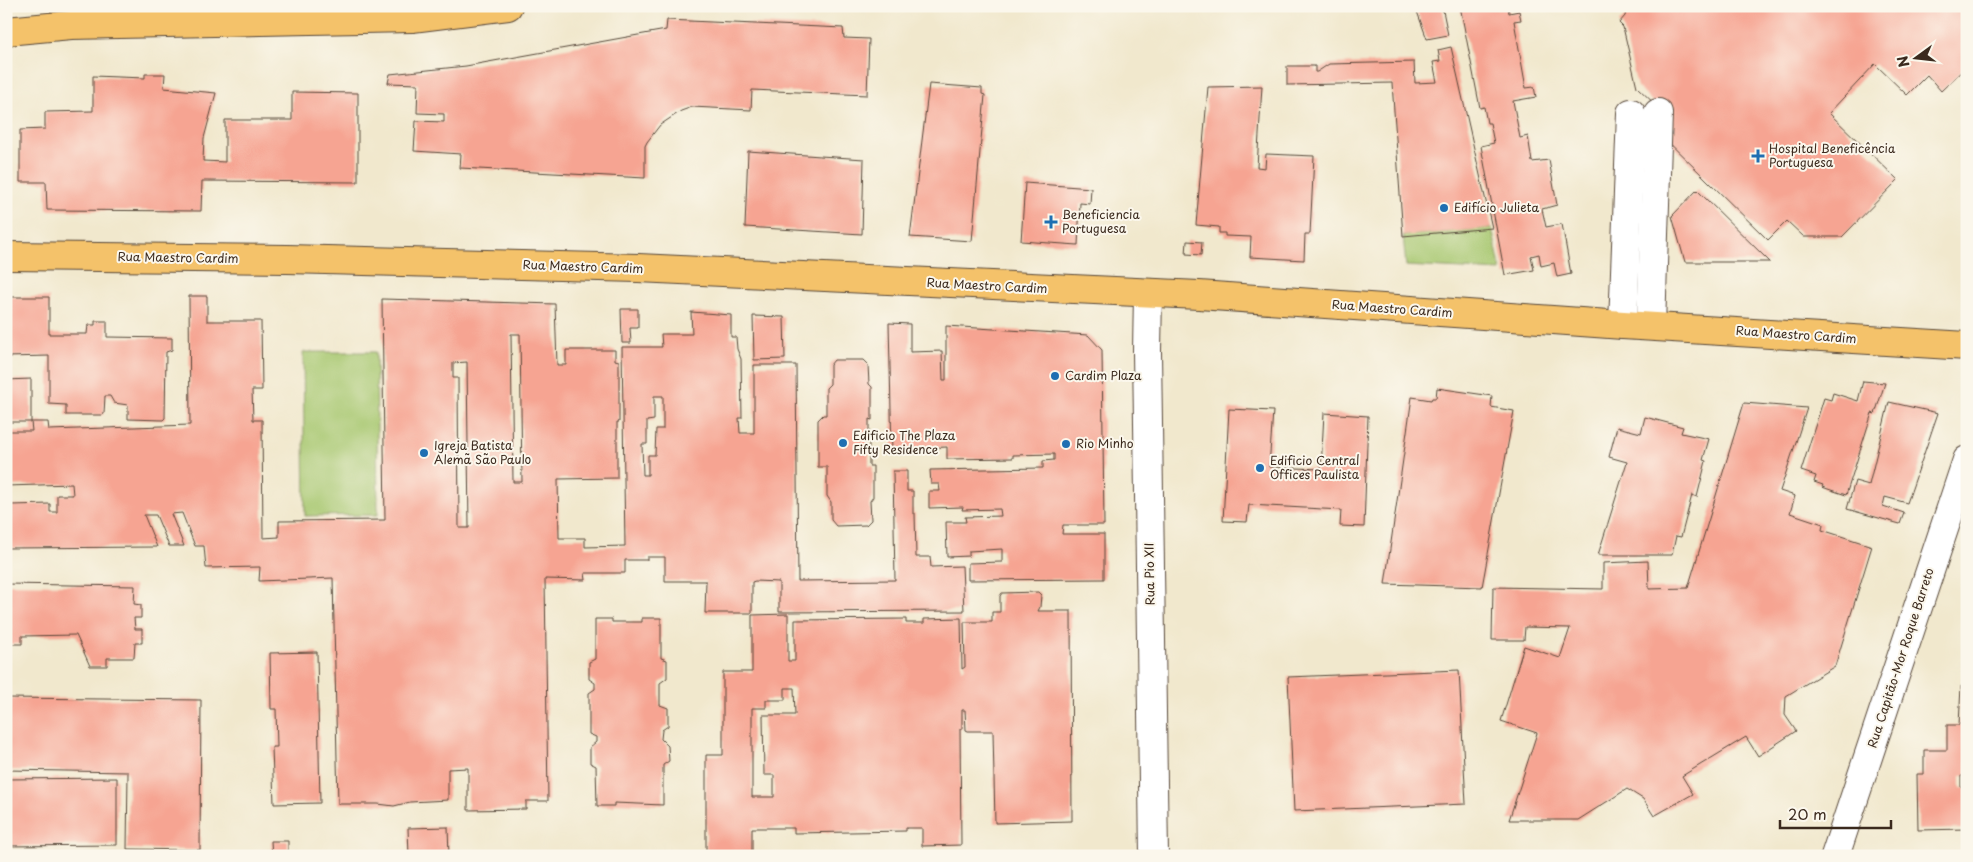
<svg xmlns="http://www.w3.org/2000/svg" width="1973" height="862" font-family="'Playpen Sans',sans-serif">
	<rect width="100%" height="100%" fill="#fbf7ec"/>
	<filter id="ink" filterUnits="userSpaceOnUse"><feTurbulence type="fractalNoise" baseFrequency=".02" numOctaves="2"/><feDisplacementMap in="SourceGraphic" scale="10" xChannelSelector="R" yChannelSelector="G"/><feConvolveMatrix kernelMatrix="1 2 1 2 8 2 1 2 1" color-interpolation-filters="sRGB"/></filter>
	<filter id="wash" filterUnits="userSpaceOnUse"><feTurbulence type="fractalNoise" baseFrequency=".0096" numOctaves="4" result="noise"/><feDisplacementMap in="SourceGraphic" scale="20" xChannelSelector="R" yChannelSelector="G"/><feGaussianBlur stdDeviation="1.12" result="paint"/><feColorMatrix in="noise" values="0 0 0 0 0 0 0 0 0 0 0 0 0 0 0 0 0 1.4 0 .05"/><feComposite in="paint" operator="in"/></filter>
	<g filter="url(#wash)">
		<rect width="100%" height="100%" fill="#f1e8cd"/>
		<g fill="#a7c770" stroke="#717847">
			<path d="M1492,228L1501,271L1406,266L1403,236Z"/>
			<path d="M303,352H376L378,515L305,516Z"/>
		</g>
		<g id="blocks">
			<g fill="#f6a492" fill-rule="evenodd">
				<path d="M1415,6H1442L1448,35L1427,39Z"/>
				<path d="M1460,6H1508L1509,13L1519,11L1521,20L1514,21L1526,88L1534,87L1536,97L1513,101L1520,138L1528,136L1532,162L1549,160L1557,205L1542,209L1546,227L1562,224L1571,274L1557,277L1554,263L1541,266L1539,254L1531,256L1534,270L1505,275L1481,146L1494,143L1490,123H1487L1484,107L1480,108Z"/>
				<path d="M1627,6H1967V66L1941,91L1927,75L1907,95L1875,64L1829,113L1898,180L1842,237H1804L1787,221L1768,240L1648,122L1661,110L1637,87L1623,27L1619,23L1625,16Z"/>
				<path d="M667,20L843,28L844,38L869,39L867,95L752,90L751,110L692,107L681,111L660,125L647,142L645,146V178L460,168L461,154L414,151L416,121L444,122V114L417,113L418,84L388,83L390,74L466,66L666,30Z"/>
				<path d="M1451,47L1492,228L1403,236L1392,83L1287,85V66H1315V72H1317L1329,64L1414,62L1415,83L1437,82L1433,62L1440,61L1438,50Z"/>
				<path d="M145,74H165L164,88L216,93L204,138L203,161L225,162V120H292V92L358,93V182L202,181L201,211L47,210L46,182H20V130L45,129V112L93,111V76L145,78Z"/>
				<path d="M929,84L982,88V94L985,95L972,241L910,237Z"/>
				<path d="M1262,86L1257,167L1265,168L1266,154L1314,156L1310,234H1305L1304,260L1250,257L1251,237L1225,236V233H1219V227L1196,225L1208,87Z"/>
				<path d="M748,151L864,159L862,234L745,227Z"/>
				<path d="M1025,183L1091,188L1090,204L1080,203L1078,245L1021,241Z"/>
				<path d="M1697,190L1770,262H1685L1672,216Z"/>
				<path d="M1187,241L1202,242L1201,255L1186,254Z"/>
				<path d="M189,296H207V321H261L262,390H252L253,420H262L263,538L279,537V521L385,520L382,299L555,304L557,365H566V350H615V360L619,361V422H617V478L558,479L559,538H585V547L625,546L622,347H662L661,334H692L691,312L731,315V337H736L737,349L741,359L742,418H739L740,433H754V365H796L798,581L895,580L893,471H907V491H913V513H915L916,557H930L931,567L962,566L964,611L779,612V582L755,581L752,582V613H705L706,581H665V557H647V560H625V573H585L586,580L545,579L548,801H526V809L468,810V768L448,769V800L410,802L394,806L378,804H338L333,578L259,581L260,567L206,568L204,546H195L182,513L171,514L184,546H169L156,515H144L157,547L6,548V496H10L11,505L50,504V512H57V495H73L72,484L6,486V380L31,379V422H8V431H32L31,422H48L49,430L190,425ZM511,334H520L522,482H513ZM467,362L469,528H459L458,378H453V363ZM654,396H663V429H656L655,455H648V475H643L642,444H647V421L654,420Z"/>
				<path d="M6,297H49V334H87L88,325H95V321H107V337L172,338V350L166,352L165,418L163,420L128,419V405L114,403L110,396H105L104,414L102,415H66V405L49,404V356L6,357Z"/>
				<path d="M621,309H638V328H630L631,343H622Z"/>
				<path d="M753,316L784,317L785,359L754,360Z"/>
				<path d="M889,323L910,324V352L942,351L943,380H946V326L1088,335L1102,350L1104,525H1063L1062,534H1104V579L968,580V563L1002,562V549L969,551V556L947,557L946,522H966L965,517L1001,516L1000,509L962,510L963,507L929,508V491H940L939,484H931L930,470L1043,468V461L1054,460V454L1013,455V458L947,459V447L924,448V453L892,454Z"/>
				<path d="M834,360H863L868,365L869,384L872,387V420L869,419V466H873V497L870,501L871,520L866,525L836,526L831,520V502L827,496V467H818V420L823,415H826V388L830,384V365Z"/>
				<path d="M1863,381L1885,383L1875,414L1872,413L1846,495L1822,487L1823,485L1814,482L1816,476L1801,471L1824,398L1831,400L1833,393L1858,401Z"/>
				<path d="M1437,388L1492,396L1491,407L1514,411L1482,587L1385,584L1412,397L1431,400L1432,398H1436Z"/>
				<path d="M1889,402L1938,413L1907,503L1885,497L1883,506L1904,513L1900,524L1847,509L1855,481L1869,485Z"/>
				<path d="M1744,403L1807,408L1780,491L1795,496L1790,513L1823,524L1822,530L1872,546L1835,666L1786,696L1785,715L1796,731L1758,756L1746,737L1682,776L1693,794L1654,816L1643,799L1627,789L1578,820H1509L1537,733L1501,721L1524,646L1560,658L1570,628L1525,627L1524,640H1492L1493,587L1603,589V563L1648,561L1649,589L1688,588Z"/>
				<path d="M1229,409L1273,411L1269,467L1321,469L1324,413L1368,416L1364,527L1340,526L1341,510L1249,505L1247,522L1223,521Z"/>
				<path d="M1645,417L1683,427L1681,433L1709,439L1703,460L1706,461L1697,497L1692,495L1681,537L1676,536L1672,555H1598L1627,462L1609,457L1617,427L1641,433Z"/>
				<path d="M6,584L135,586L134,604L141,605V618H134L135,629H142V643H135L134,658H107V666H90L76,635L22,636V644H6Z"/>
				<path d="M1038,592L1041,595L1040,607L1038,611H1071L1072,821L995,823L993,731H968L966,730L965,710H962V729H960L961,845L922,846V828H906V831L794,833V828H752V856H706V755H723V672H752V615L788,614V661H795V620L906,619V623H924V619L961,618L962,669L965,667L964,622H992V612H1000V596L1002,593ZM785,688H794L795,715H763L764,775H774V797H752V708H766V700H785Z"/>
				<path d="M642,618H661V658L667,660V678L660,683V705L668,708V726L662,730L661,739L668,746L669,761L663,765V805L614,803V806H597L596,766L590,763V747L596,742V737L589,734V693L595,689V683L589,679V662L595,659V619H612V622H642Z"/>
				<path d="M317,652L320,803L274,804L272,747H277L276,709H271L270,653Z"/>
				<path d="M1459,670L1466,804L1294,811L1288,677Z"/>
				<path d="M1961,686H1967V775L1961,776V788H1967V829L1918,830L1917,774H1924V750H1947V725H1959Z"/>
				<path d="M6,698L201,700L200,850L127,849L128,772L6,770Z"/>
				<path d="M117,778V845L6,846V779Z"/>
				<path d="M448,827L449,856H409L408,828Z"/>
				<path d="M271,841H288V856H272Z"/>
			</g>
		</g>
	</g>
	<g filter="url(#ink)">
		<use href="#blocks" fill-opacity="0" stroke="#564638" stroke-width="1"/>
		<g fill="none" stroke-linecap="round" stroke-linejoin="round">
			<defs>
				<g id="minor">
					<path d="M1148,293L1147,351L1154,856"/>
					<path d="M1623,325L1631,113"/>
					<path d="M1651,326L1658,113"/>
					<path d="M1835,856L1967,460"/>
				</g>
				<path id="major" d="M6,256L287,259L638,268L1199,295L1623,325L1967,346"/>
				<path id="highway" d="M6,31L71,25L412,18L508,6"/>
			</defs>
			<use href="#minor" stroke="#564638" stroke-width="30"/>
			<use href="#major" stroke="#564638" stroke-width="30"/>
			<use href="#highway" stroke="#564638" stroke-width="30"/>
			<use href="#minor" stroke="#fff" stroke-width="28"/>
			<use href="#major" stroke="#f4c26a" stroke-width="28"/>
			<use href="#highway" stroke="#f4c26a" stroke-width="28"/>
		</g>
	</g>
	<g fill="#1f6fb2" stroke="#fbf7ec" stroke-width="2">
		<path d="M1755.5 148.5h5v5h5v5h-5v5h-5v-5h-5v-5h5z"/>
		<circle cx="1444" cy="208" r="5"/>
		<path d="M1048.5 214.5h5v5h5v5h-5v5h-5v-5h-5v-5h5z"/>
		<circle cx="1055" cy="376" r="5"/>
		<circle cx="843" cy="443" r="5"/>
		<circle cx="1066" cy="444" r="5"/>
		<circle cx="424" cy="453" r="5"/>
		<circle cx="1260" cy="468" r="5"/>
	</g>
	<g text-anchor="middle" stroke-width="4" stroke-linejoin="round" paint-order="stroke">
		<g font-size="12" fill="#3b2a1e" stroke="#fbf7ec" text-anchor="start">
			<text x="1769" y="153">Hospital Beneficência<tspan x="1769" dy="14">Portuguesa</tspan></text>
			<text x="1454" y="212">Edifício Julieta</text>
			<text x="1062" y="219">Beneficiencia<tspan x="1062" dy="14">Portuguesa</tspan></text>
			<text x="1065" y="380">Cardim Plaza</text>
			<text x="853" y="440">Edificio The Plaza<tspan x="853" dy="14">Fifty Residence</tspan></text>
			<text x="1076" y="448">Rio Minho</text>
			<text x="434" y="450">Igreja Batista<tspan x="434" dy="14">Alemã São Paulo</tspan></text>
			<text x="1270" y="465">Edificio Central<tspan x="1270" dy="14">Offices Paulista</tspan></text>
		</g>
		<g font-size="12" fill="#3b2a1e" stroke="#fbf7ec">
			<text transform="translate(178 258) rotate(1)" y="4">Rua Maestro Cardim</text>
			<text transform="translate(583 267) rotate(2)" y="4">Rua Maestro Cardim</text>
			<text transform="translate(987 286) rotate(3)" y="4">Rua Maestro Cardim</text>
			<text transform="translate(1392 309) rotate(4)" y="4">Rua Maestro Cardim</text>
			<text transform="translate(1796 335) rotate(4)" y="4">Rua Maestro Cardim</text>
			<text transform="translate(1150 574) rotate(-91)" y="4">Rua Pio XII</text>
			<text transform="translate(1901 658) rotate(-72)" y="4">Rua Capitão-Mor Roque Barreto</text>
		</g>
	</g>
	<rect width="1973" height="862" fill="none" stroke="#fbf7ec" stroke-width="25"/>
	<g transform="translate(1916 58) rotate(255)" stroke="#fbf7ec" stroke-width="4" paint-order="stroke">
	<path d="M0-4L9 19L0 12L-9 19Z" fill="#3b2a1e"/>
	<text y="-8" font-size="14" font-weight="bold" text-anchor="middle" fill="#3b2a1e">N</text>
	</g>
	<path d="M1780 820v8h111v-8" fill="none" stroke="#3b2a1e" stroke-width="2.5"/>
	<text x="1788" y="820" font-size="15" fill="#3b2a1e" stroke="#fbf7ec" stroke-width="4" paint-order="stroke">20 m</text>
</svg>
